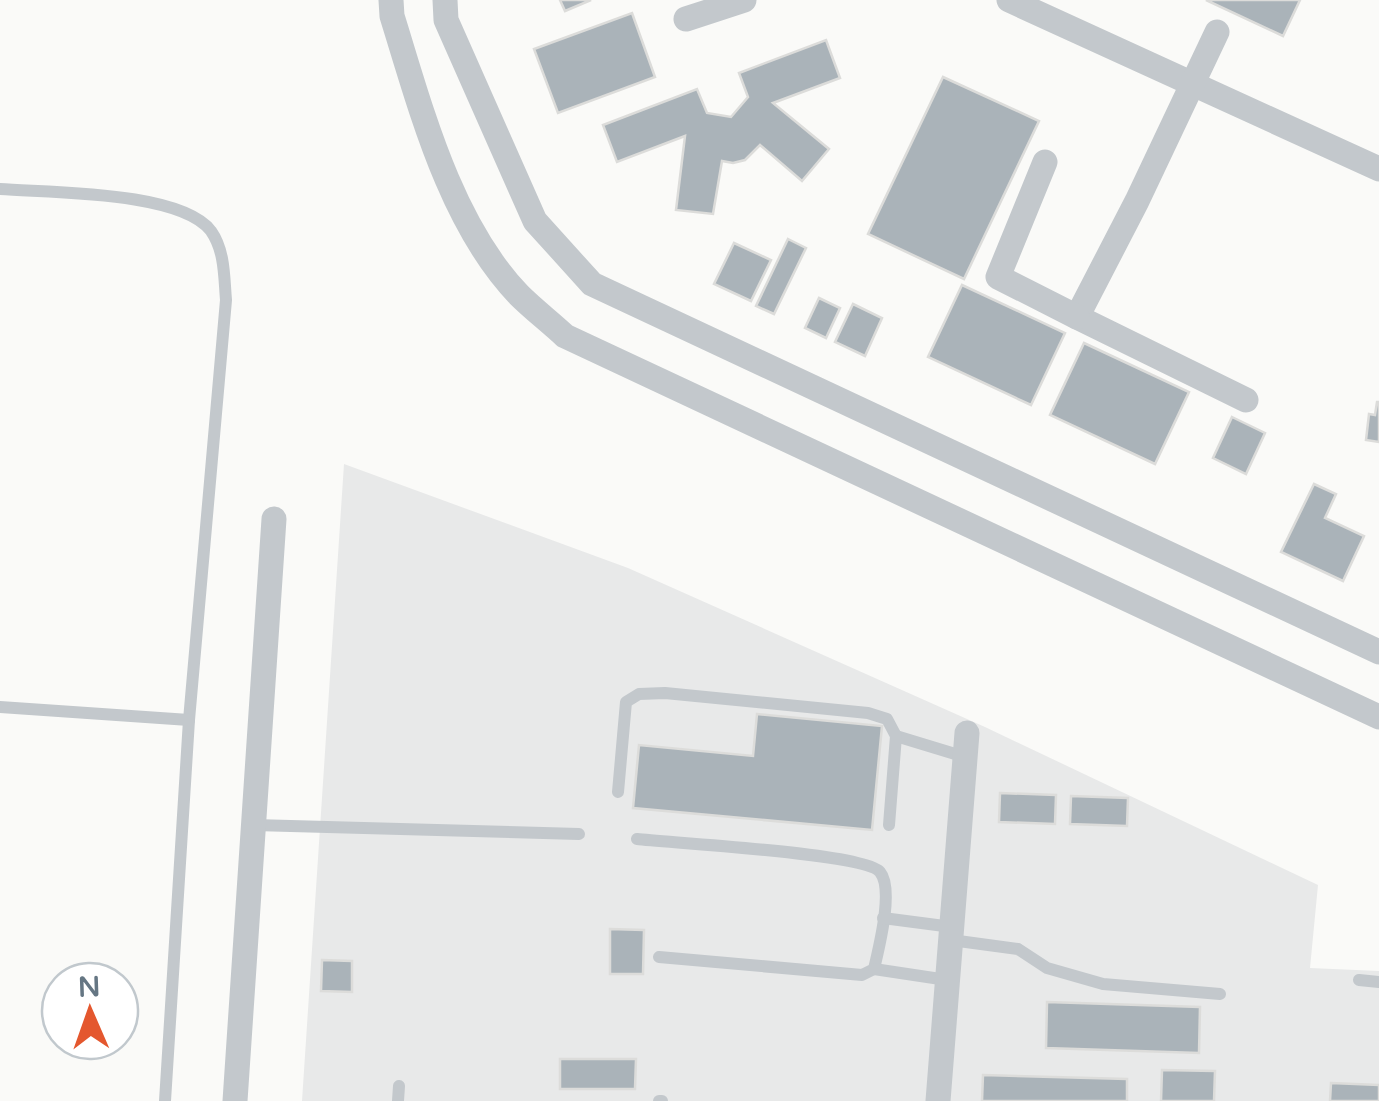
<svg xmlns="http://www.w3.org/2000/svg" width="1379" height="1101" font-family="'Varela Round',sans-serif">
	<rect width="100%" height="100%" fill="#fafaf8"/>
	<path fill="#e8e9e9" d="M344,464L628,568L985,727L1318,885L1310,968L1379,971V1101H302Z"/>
	<g fill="#aab3b9" stroke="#dcdcda" stroke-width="2.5">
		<path d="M560,0H591L565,11Z"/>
		<path d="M1206,0H1300L1283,36Z"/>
		<path d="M632,13L655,77L558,113L534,49Z"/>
		<path d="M826,40L840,78L773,103L829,149L802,181L760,145L745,160L733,163L722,161L713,214L676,210L685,136L617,162L603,125L697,89L707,113L731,117L748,97L739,73Z"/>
		<path d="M943,77L1039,121L964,279L868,234Z"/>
		<path d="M788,239L806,248L774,314L756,306Z"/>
		<path d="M734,243L771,260L751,301L714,284Z"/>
		<path d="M962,285L1065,333L1031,405L928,357Z"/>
		<path d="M819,298L840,308L826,338L805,328Z"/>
		<path d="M853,304L882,318L865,356L835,342Z"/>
		<path d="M1084,343L1189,392L1155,464L1050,415Z"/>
		<path d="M1377,402H1379V442L1366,440L1369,414L1375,415Z"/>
		<path d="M1232,417L1265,433L1246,474L1213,458Z"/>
		<path d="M1314,484L1336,494L1325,518L1364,536L1343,581L1281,552Z"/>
		<path d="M757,714L882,726L872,830L633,808L639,745L753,756Z"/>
		<path d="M1000,793L1056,795L1055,824L999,822Z"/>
		<path d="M1071,796L1128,798L1127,826L1070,824Z"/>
		<path d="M610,929L644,930L643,974H610Z"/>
		<path d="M322,960L352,961V992L321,991Z"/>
		<path d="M1047,1002L1200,1007L1199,1053L1046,1048Z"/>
		<path d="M560,1059H636L635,1089H560Z"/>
		<path d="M1162,1070L1215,1071L1214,1101H1161Z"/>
		<path d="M983,1075L1127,1079V1101H982Z"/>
		<path d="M1331,1083L1379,1085V1101H1330Z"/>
	</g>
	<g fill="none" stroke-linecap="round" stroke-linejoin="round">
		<g stroke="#c3c8cc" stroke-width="12">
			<path d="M0,189C50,193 181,191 211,231C225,251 224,277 226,300L189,720L165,1101"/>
			<path d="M0,707L189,720"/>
			<path d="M896,736L965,757"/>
			<path d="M618,792L626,702L639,694L665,693L868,713L887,719L896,736L889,825"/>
			<path d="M254,825L579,834"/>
			<path d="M637,839C672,843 865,853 880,872C894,889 879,947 874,969L862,975L659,957"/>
			<path d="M883,918L952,927"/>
			<path d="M951,940L1018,949L1047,968L1103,984L1220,994"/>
			<path d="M874,969L947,980"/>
			<path d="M1359,980L1379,982"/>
			<path d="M398,1101L399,1086"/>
			<path d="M659,1101H662"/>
		</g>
		<g stroke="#c3c8cc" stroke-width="25">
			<path d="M391,0L392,16C421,109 450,223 519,295C533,309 550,322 565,336L1379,717"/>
			<path d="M445,0L446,20L535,221L592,284L1379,652"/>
			<path d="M1009,0L1379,169"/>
			<path d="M686,19L744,0"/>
			<path d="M1217,32L1137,201L1077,317L1246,400"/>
			<path d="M1045,162L998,277L1077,317"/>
			<path d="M235,1101L274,519"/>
			<path d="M938,1101L967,733"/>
		</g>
	</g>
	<g transform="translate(90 1011) rotate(358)"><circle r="48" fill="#ffffff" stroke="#c1c8cd" stroke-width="2.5"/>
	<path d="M0-8L18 38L0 25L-18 38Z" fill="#e4572e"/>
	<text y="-15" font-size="28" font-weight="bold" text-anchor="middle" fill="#657683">N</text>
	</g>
</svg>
